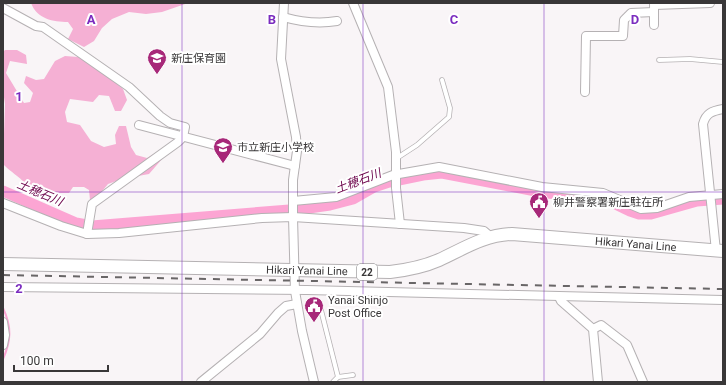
<svg xmlns="http://www.w3.org/2000/svg" width="726" height="385" font-family="Roboto,'Noto Sans JP',sans-serif">
	<rect width="100%" height="100%" fill="#f9f5f7"/>
	<g fill="#f5b0d4">
		<path d="M31,3H188L162,12L146,14L129,12L112,19L102,28L94,41L84,47L68,39L73,29L68,22C53,22 37,19 31,3Z"/>
		<path d="M5,50H17L26,55L27,64L10,61L6,73L24,103L30,102L33,93L24,83L26,76L36,80L44,79L55,61L65,56L78,57L100,70L123,89L127,100L121,111H115L109,96L99,95L93,102L70,99L65,112L67,122L80,125L91,141L104,147L116,144L115,135L119,126H126L131,147L136,155L147,158L162,149L169,151L149,174L122,179L108,184L94,201L90,200L89,190L84,187H73L69,193H30C26,179 12,174 3,164L5,104L3,90V52Z"/>
	</g>
	<g fill="none" stroke-linecap="round" stroke-linejoin="round">
		<path stroke="#fca5d3" stroke-width="2" d="M3,308C12,327 11,341 3,359"/>
		<path stroke="#fca5d3" stroke-width="11" d="M3,191L76,223L92,226L302,209L330,205L353,199L374,187L389,182L423,175L442,173L546,193L601,197L630,211L639,214H651L697,201L723,199"/>
		<defs>
			<g id="service">
				<path d="M659,60L690,59L723,62"/>
				<path d="M397,158L417,145L449,117L450,108L442,80"/>
				<path d="M321,310L338,377L333,382"/>
				<path d="M338,377L353,375"/>
			</g>
			<g id="minor">
				<path d="M284,3L281,59L296,137L297,151L293,180V217L295,291L302,331L314,382"/>
				<path d="M353,3L388,87L396,152V188L400,224"/>
				<path d="M654,5L710,3"/>
				<path d="M3,8L36,26L43,27L129,87L160,116L170,123L185,127L183,137L178,142L92,204L87,234"/>
				<path d="M654,8V25"/>
				<path d="M283,17C301,22 319,24 337,21"/>
				<path d="M585,92L586,36H623L624,20L631,13L654,12"/>
				<path d="M139,125L295,166"/>
				<path d="M293,201L336,197L393,175L439,167L542,187L603,193L641,209L657,208L689,197L723,194"/>
				<path d="M3,203L61,226L87,234L119,233L262,218L293,217L464,228L484,231L491,237"/>
				<path d="M716,251L703,124C706,113 712,111 723,109"/>
				<path d="M3,287L307,290L723,300"/>
				<path d="M559,297L561,301L593,329L598,382"/>
				<path d="M3,322L5,335L3,345"/>
				<path d="M593,329L601,325L627,345L643,382"/>
				<path d="M201,382L260,334L278,313L286,306L297,304"/>
			</g>
			<g id="primary">
				<path id="s1" d="M3,264L390,272C407,270 423,267 439,260C463,249 484,235 512,234L723,251"/>
			</g>
		</defs>
		<use href="#service" stroke="#b5b1b3" stroke-width="5.5"/>
		<use href="#minor" stroke="#b5b1b3" stroke-width="10"/>
		<use href="#primary" stroke="#b5b1b3" stroke-width="14"/>
		<use href="#service" stroke="#fff" stroke-width="4"/>
		<use href="#minor" stroke="#fff" stroke-width="8"/>
		<use href="#primary" stroke="#fff" stroke-width="12"/>
		<path stroke="#696667" stroke-width="2" stroke-dasharray="7 7" stroke-linecap="butt" d="M3,275L723,289"/>
	</g>
	<path fill="none" stroke="#7b2cbf" stroke-width="1" stroke-opacity="0.55" d="M182,3V382M363,3V382M544,3V382M3,192H723"/>
	<defs>
		<symbol id="school-pin" viewBox="-11 -11 22 30"><path d="M0 17L-7.5 6A9.5 9.5 0 1 1 7.5 6Z" fill="#a72879" stroke="#fff"/><path d="M0-5L7-2L0 1L-7-2ZM-4 1L0 2.5L4 1V4Q0 6-4 4Z" fill="#fff"/></symbol>
		<symbol id="civic-pin" viewBox="-11 -11 22 30"><path d="M0 17L-7.5 6A9.5 9.5 0 1 1 7.5 6Z" fill="#a72879" stroke="#fff"/><path d="M-.6-6.5H3V-4.5H.6V-3L4-1V1h2V6H-6V1h2V-1L-.6-3ZM-1.2 2.5V6h2.4V2.5Z" fill="#fff"/></symbol>
	</defs>
	<g fill-rule="evenodd">
		<use href="#school-pin" x="146" y="47" width="22" height="30"/>
		<use href="#school-pin" x="212" y="136" width="22" height="30"/>
		<use href="#civic-pin" x="528" y="191" width="22" height="30"/>
		<use href="#civic-pin" x="303" y="295" width="22" height="30"/>
	</g>
	<g text-anchor="middle" stroke-width="4" stroke-linejoin="round" paint-order="stroke">
		<rect fill="#fff" stroke="#747374" stroke-width="1" x="357" y="264" width="20" height="16" rx="3"/>
		<g font-size="10" font-weight="bold" fill="#393738">
			<text x="367" y="276">22</text>
		</g>
		<g font-size="11" fill="#393738" stroke="#fff" text-anchor="start">
			<text x="171" y="62">新庄保育園</text>
			<text x="237" y="151">市立新庄小学校</text>
			<text x="553" y="206">柳井警察署新庄駐在所</text>
			<text x="328" y="304">Yanai Shinjo<tspan x="328" dy="13">Post Office</tspan></text>
		</g>
		<g font-size="11" fill="#393738" stroke="#fff">
			<text dy="4" stroke="none"><textPath href="#s1" startOffset="640">Hikari Yanai Line</textPath></text>
			<text dy="4" stroke="none"><textPath href="#s1" startOffset="304">Hikari Yanai Line</textPath></text>
		</g>
		<g font-size="12" font-style="italic" fill="#6c044b" stroke="#fff">
			<text transform="translate(358 181) rotate(-21)" y="4">土穂石川</text>
			<text transform="translate(40 193) rotate(23)" y="4">土穂石川</text>
		</g>
	</g>
	<g font-size="13" text-anchor="middle" font-weight="bold" fill="#7b2cbf" stroke="#fff" stroke-width="4" stroke-linejoin="round" paint-order="stroke">
		<text x="91" y="24">A</text>
		<text x="272" y="24">B</text>
		<text x="454" y="24">C</text>
		<text x="635" y="24">D</text>
		<text x="19" y="101">1</text>
		<text x="19" y="293">2</text>
	</g>
	<rect width="726" height="385" fill="none" stroke="#393738" stroke-width="8"/>
	<path d="M14 365v6h94v-6" fill="none" stroke="#393738" stroke-width="2"/>
	<text x="20" y="365" font-size="12" fill="#393738" stroke="#ffffff" stroke-width="3" paint-order="stroke">100 m</text>
</svg>
